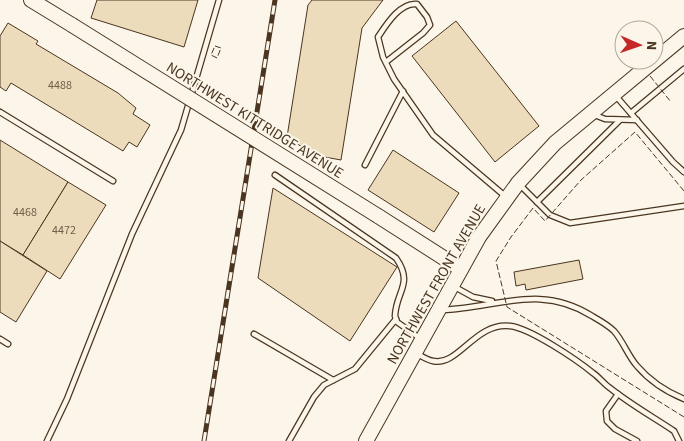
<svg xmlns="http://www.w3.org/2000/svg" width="684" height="441" font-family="'Source Sans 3',sans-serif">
	<rect width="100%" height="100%" fill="#fbf6e9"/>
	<g fill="#ecdcbc" stroke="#4a3520">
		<path d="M97,0H198L184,47L91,18Z"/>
		<path d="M312,0H383L362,28L341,160L314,155L287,137L308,5Z"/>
		<path d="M456,21L539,126L495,162L412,56Z"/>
		<path d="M8,23L38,41L36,44L118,93L136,108L133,114L150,125L137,147L129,142L123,151L11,83L6,91L0,87V36Z"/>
		<path d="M0,140L68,182L23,255L0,241Z"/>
		<path d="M393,150L459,193L434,232L368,190Z"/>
		<path d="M68,182L106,205L60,279L23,255Z"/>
		<path d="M273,188L397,267L350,341L258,278Z"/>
		<path d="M0,241L47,271L16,322L0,312Z"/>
		<path d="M579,260L583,279L526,290L525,284L516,286L514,272Z"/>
	</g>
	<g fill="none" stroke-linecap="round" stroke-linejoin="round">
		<defs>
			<g id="lane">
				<path d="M386,62L423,33L430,25L427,17L417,4C400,2 386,25 378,37L383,57L394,79L433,135L505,196"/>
				<path d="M615,95L673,162L684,172"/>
				<path d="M0,112L113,181"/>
				<path d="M631,113L684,69"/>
				<path d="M592,114L605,119L637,120"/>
				<path d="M365,165L403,91"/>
				<path d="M275,175L396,258C414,284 396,291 395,316L397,322L421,339"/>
				<path d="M519,184L550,215L570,223L684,206"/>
				<path d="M537,202L620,120"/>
				<path d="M453,286L473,297L492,301"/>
				<path d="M442,310C497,308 540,283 592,316C599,320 608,325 614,331C623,341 628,356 637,366C649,380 667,392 684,399"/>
				<path d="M254,334L333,380"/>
				<path d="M0,339L8,344"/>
				<path d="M416,353C421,356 427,360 433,361C458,367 475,322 510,326C530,328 577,360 593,373C599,377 604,384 610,388C630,404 653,417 674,431L679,441"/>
				<path d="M618,394L606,411L607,421L615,429L637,441"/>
				<path d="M47,441L67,399L132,234L181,130L219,0"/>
				<path d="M289,441L314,397L324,385L355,369L396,319"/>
			</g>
			<g id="secondary">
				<path d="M31,0L72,25"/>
				<path d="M378,216L461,269"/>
				<path d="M366,441L479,237L518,183L555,143L684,36"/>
			</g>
		</defs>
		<use href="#lane" stroke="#4a3520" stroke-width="7"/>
		<use href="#secondary" stroke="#4a3520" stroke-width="16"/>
		<use href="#lane" stroke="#fbf6e9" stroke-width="4.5"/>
		<use href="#secondary" stroke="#fbf6e9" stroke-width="14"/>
		<defs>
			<path id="rail" d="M204,441L275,0"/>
		</defs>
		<use href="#rail" stroke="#4a3520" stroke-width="5"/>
		<use href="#rail" stroke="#fbf6e9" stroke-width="3" stroke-dasharray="9" stroke-linecap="butt"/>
		<defs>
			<path id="secondary-bridge" d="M72,25L378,216"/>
		</defs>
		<use href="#secondary-bridge" stroke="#4a3520" stroke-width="16" stroke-linecap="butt"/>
		<use href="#secondary-bridge" stroke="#fbf6e9" stroke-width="14"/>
		<g stroke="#4a3520" stroke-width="1" stroke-dasharray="6 2.5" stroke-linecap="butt">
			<path d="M215,46L221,48L217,58L211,55Z"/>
			<path d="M650,76L671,102"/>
			<path d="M684,191L635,132L581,180L545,221L533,208L511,237L496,261L507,307L684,417"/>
		</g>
	</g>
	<g text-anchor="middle" stroke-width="4" stroke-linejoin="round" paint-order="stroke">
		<g font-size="12" fill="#725f47">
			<text x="60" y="89">4488</text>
			<text x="25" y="216">4468</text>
			<text x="64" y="234">4472</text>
		</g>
		<g font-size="15" fill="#4a3520" stroke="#fbf6e9">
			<text transform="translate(255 120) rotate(32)" y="5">NORTHWEST KITTRIDGE AVENUE</text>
			<text transform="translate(436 284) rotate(-60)" y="5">NORTHWEST FRONT AVENUE</text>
		</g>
	</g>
	<g transform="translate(639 45) rotate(92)"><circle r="24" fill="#fbf6e9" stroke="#b4a999"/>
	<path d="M0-4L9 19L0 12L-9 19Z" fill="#c62828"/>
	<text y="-8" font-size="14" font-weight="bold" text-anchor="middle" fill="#4a3520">N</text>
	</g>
</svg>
